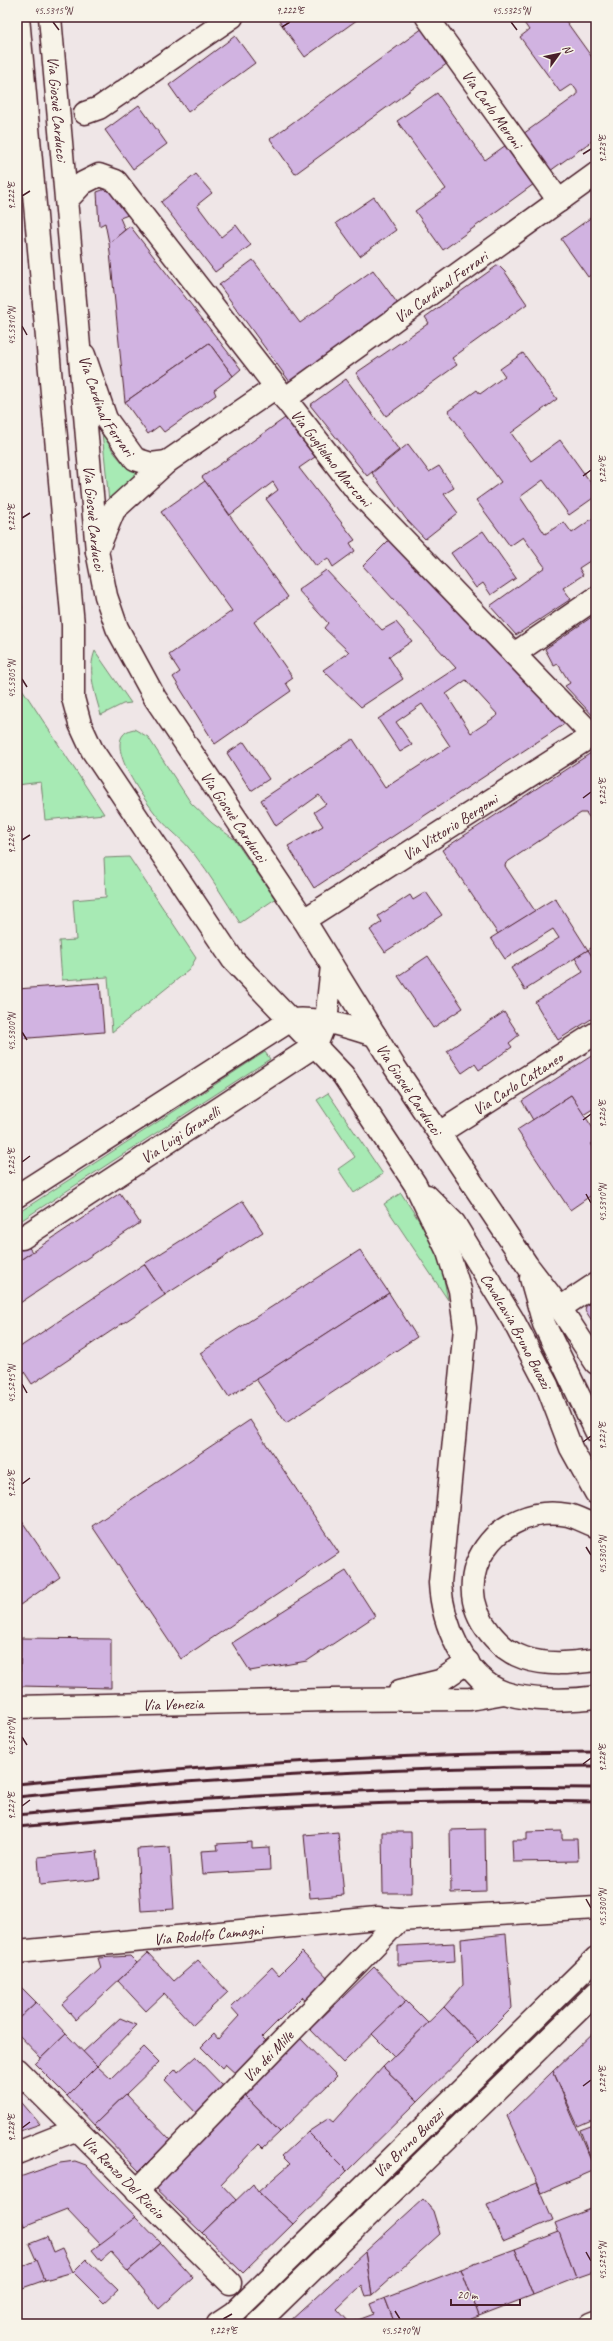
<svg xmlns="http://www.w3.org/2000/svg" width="613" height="2341" font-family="Caveat,sans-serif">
	<rect width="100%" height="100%" fill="#efe6e7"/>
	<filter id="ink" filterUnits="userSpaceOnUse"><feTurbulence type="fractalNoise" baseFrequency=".025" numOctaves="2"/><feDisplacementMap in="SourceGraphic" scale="8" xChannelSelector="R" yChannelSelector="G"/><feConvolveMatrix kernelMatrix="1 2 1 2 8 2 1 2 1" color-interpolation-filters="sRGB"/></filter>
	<g filter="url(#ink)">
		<g fill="#a7eab4" stroke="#788470">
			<path d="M102,432C114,455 121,465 145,476L109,502Z"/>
			<path d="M95,651L131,703L123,704L101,715C95,694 87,671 95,651Z"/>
			<path d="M17,681L104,814L45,820L41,782L17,785Z"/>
			<path d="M134,729L148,737L191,803L212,823L234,839L275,899L240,923C225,900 211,876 194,854C184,840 169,830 158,817C146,802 96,736 134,729Z"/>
			<path d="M129,857L196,958L189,970L112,1032L108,977L62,980L59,941L76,940L73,900L106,897L104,858Z"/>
			<path d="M265,1052L270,1059L22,1220L18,1213Z"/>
			<path d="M328,1093L383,1174L354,1193L338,1169L355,1157L317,1100Z"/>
			<path d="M401,1193L429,1236L441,1264L448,1300L384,1204Z"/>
		</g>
		<g fill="#d1b3e1" stroke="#4a1f2b" fill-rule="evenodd">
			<path d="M285,17H361L305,57L279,21Z"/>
			<path d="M520,17H563L596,63V138L550,171L523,134L577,95V91L572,84L560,92L520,37L529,30Z"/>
			<path d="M423,28L448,63L295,174L270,139Z"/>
			<path d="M235,36L255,63L188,112L169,85Z"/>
			<path d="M437,93L485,160L506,145L534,184L443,250L415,211L446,189L397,121Z"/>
			<path d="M139,105L167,144L133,169L105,130Z"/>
			<path d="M196,174L212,193L197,205L221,237L236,225L251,245L215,272L161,202Z"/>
			<path d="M108,188L128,215L120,218L125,230L109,243L105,223L99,226L97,192Z"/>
			<path d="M374,197L396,230L360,256L336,223Z"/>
			<path d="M596,214V271L588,277L561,239Z"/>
			<path d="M130,226L241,369L233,376L209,343L125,402L109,243Z"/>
			<path d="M253,260L300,323L373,270L398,304L290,382L219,285Z"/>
			<path d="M498,265L505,272L527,304L452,358L457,365L386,416L356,373L429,323L425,317Z"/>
			<path d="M209,343L233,376L214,390L216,395L164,432L159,426L148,434L125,402Z"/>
			<path d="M523,353L557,399L511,433L531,461L560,440L596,490V496L569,515L543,480L520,497L545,534L564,522L572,533L596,516V557L579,568L583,575L563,588L571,599L516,635L490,606L545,567L523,537L510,546L476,500L501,482L448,411L477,390L480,394L505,376L500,369Z"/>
			<path d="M346,379L399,450L367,476L310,405Z"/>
			<path d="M285,418L315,457L299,468L355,540L350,543L355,551L333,567L328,558L316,566L266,499L278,490L273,482L230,515L202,477Z"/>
			<path d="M408,444L429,472L439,466L454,488L444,494L458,513L425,539L406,519L372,473Z"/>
			<path d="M205,481L288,597L254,622L293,678L286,683L291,691L215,744L173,677L180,672L169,655L232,611L161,512Z"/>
			<path d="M483,531L516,578L491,595L483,583L476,588L451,553Z"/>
			<path d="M391,538L569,721L314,888L288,846L323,826L314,812L326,804L319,795L276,826L261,800L353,739L385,788L450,746L422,704L396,722L412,745L400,752L378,719L456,668L363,566ZM466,680L498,715L471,733L446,694Z"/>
			<path d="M17,553L22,609L17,610Z"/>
			<path d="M326,570L382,630L396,622L412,641L389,657L403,679L361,707L323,670L349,652L324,628L328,623L298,590Z"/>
			<path d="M596,614V719L565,686L570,683L558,664L554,666L545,649Z"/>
			<path d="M244,742L269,779L251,791L227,753Z"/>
			<path d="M591,753L596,759V826L586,813H581L506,863L505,866L535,911L498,934L442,850Z"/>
			<path d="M426,892L442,915L385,952L370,930L382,922L378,916L410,895L413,900Z"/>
			<path d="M555,898L588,950L525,990L511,968L559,938L553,929L505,959L491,938Z"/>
			<path d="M596,945V963L588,950Z"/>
			<path d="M588,950L596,963V1016L558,1040L535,1002L583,972L575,958Z"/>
			<path d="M428,956L463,1008L433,1028L398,976Z"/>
			<path d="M100,983L104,1032L17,1039V989Z"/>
			<path d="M504,1012L519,1035L509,1043L512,1047L479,1070L475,1064L462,1073L447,1051Z"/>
			<path d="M596,1053V1107L583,1115L571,1095L533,1120L522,1101Z"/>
			<path d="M571,1095L596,1133V1141L591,1144L596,1151V1192L570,1210L517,1130Z"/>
			<path d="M120,1193L140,1223L17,1305V1262Z"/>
			<path d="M243,1201L263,1232L165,1295L144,1264Z"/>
			<path d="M17,1230L32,1252L17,1262Z"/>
			<path d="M360,1250L389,1293L229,1397L200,1353Z"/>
			<path d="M144,1264L165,1295L32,1384L17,1361V1349Z"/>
			<path d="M389,1293L417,1337L286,1423L256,1379Z"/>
			<path d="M596,1300V1327L585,1310L586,1306Z"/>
			<path d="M250,1420L339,1553L181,1659L92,1526Z"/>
			<path d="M17,1514L60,1577L20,1605L17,1601Z"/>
			<path d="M346,1571L375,1616L307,1661L250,1671L232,1643Z"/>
			<path d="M21,1638L111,1639V1688L20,1686Z"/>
			<path d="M485,1829L486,1892L451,1893L450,1830Z"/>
			<path d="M562,1831V1839H577L578,1861L513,1862L512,1840H527V1832Z"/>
			<path d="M338,1832L344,1895L310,1898L304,1835Z"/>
			<path d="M382,1832H411L412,1893H383Z"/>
			<path d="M252,1842V1848L269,1847L270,1870L203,1874L201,1851L218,1850L217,1844Z"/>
			<path d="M170,1847L174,1909L141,1911L137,1849Z"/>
			<path d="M97,1851L100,1879L40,1885L38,1857Z"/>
			<path d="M506,1934L512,2008L478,2042L444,2007L463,1985L461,1939Z"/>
			<path d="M454,1943L455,1961L398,1965V1946Z"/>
			<path d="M302,1952L333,1984L310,2006L302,1997L262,2037L268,2043L237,2075L225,2064L222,2068L201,2047L214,2034L218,2039L239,2016L231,2007L272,1967L279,1975Z"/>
			<path d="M148,1953L174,1981L198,1960L228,1992L193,2025L164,1994L146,2011L118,1981Z"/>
			<path d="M130,1956L137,1963L76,2020L62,2004L101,1968L98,1958Z"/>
			<path d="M374,1967L406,2001L343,2063L310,2029Z"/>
			<path d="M17,1983L36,2002L17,2020Z"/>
			<path d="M406,2001L428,2023L394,2056L372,2034Z"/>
			<path d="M36,2002L66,2034L41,2058L17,2033V2020Z"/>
			<path d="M444,2007L478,2042L418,2101L383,2067Z"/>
			<path d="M120,2018L137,2025L97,2066L83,2052Z"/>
			<path d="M596,2030V2118L578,2126L553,2071Z"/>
			<path d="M66,2034L97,2066L67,2096L35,2064Z"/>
			<path d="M299,2037L337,2076L280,2132L243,2094Z"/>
			<path d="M144,2047L159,2062L94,2125L67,2096L97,2066L111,2079Z"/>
			<path d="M195,2057L225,2088L198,2115L165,2080L176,2069L178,2072Z"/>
			<path d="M383,2067L418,2101L347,2171L308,2132L329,2118L334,2122Z"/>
			<path d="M553,2071L595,2170L542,2193L507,2116Z"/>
			<path d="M126,2094L170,2140L139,2171L94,2125Z"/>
			<path d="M243,2094L280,2132L263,2148L259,2144L221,2184L236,2200L202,2233L153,2186Z"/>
			<path d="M17,2097L40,2124L17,2132Z"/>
			<path d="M596,2124V2170H595L580,2130Z"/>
			<path d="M308,2132L347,2171L293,2224L258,2192L290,2164L282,2156Z"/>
			<path d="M75,2161L86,2165L136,2217L101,2245L67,2209L24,2226L17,2207V2178L60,2163Z"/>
			<path d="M537,2183L553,2220L503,2241L487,2204Z"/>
			<path d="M253,2184L258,2192L293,2224L243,2273L202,2233Z"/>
			<path d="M423,2199L433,2211L440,2234L372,2295L365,2252Z"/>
			<path d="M17,2207L24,2226L17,2228Z"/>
			<path d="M596,2207V2271L576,2278L555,2223Z"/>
			<path d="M136,2217L161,2243L128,2271L111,2252L101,2261L92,2250Z"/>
			<path d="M559,2232L576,2278L533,2295L515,2249Z"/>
			<path d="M47,2237L53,2252L62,2248L73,2272L45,2280L29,2244Z"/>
			<path d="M161,2243L193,2278L159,2309L128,2271Z"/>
			<path d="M515,2249L533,2295L479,2316L461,2269Z"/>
			<path d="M365,2252L372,2295L366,2296L362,2285L337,2309L350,2323L374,2314L370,2304L385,2298L395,2324H291L289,2322Z"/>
			<path d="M86,2259L118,2290L104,2303L73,2272Z"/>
			<path d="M37,2260L45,2280L17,2290V2269Z"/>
			<path d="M461,2269L479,2316L458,2324H395L385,2298Z"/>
		</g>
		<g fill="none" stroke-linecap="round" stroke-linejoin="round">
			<defs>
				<g id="street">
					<path id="s1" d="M427,17L559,201"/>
					<path d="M85,113L99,108L232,17"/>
					<path id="s2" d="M67,200L83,183L99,175L116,181L356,490L596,739"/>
					<path id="s3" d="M84,355L106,419L135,459L151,464L167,462"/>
					<path id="s4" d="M285,399L596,174"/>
					<path d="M97,551L114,510L167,462L276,387"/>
					<path d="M514,654L596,598"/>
					<path id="s5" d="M304,920L596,733"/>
					<path id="s6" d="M439,1133L596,1033"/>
					<path d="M560,1308L596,1284"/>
					<path d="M400,1691L440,1681L468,1662"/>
					<path id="s7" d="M17,1707L329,1700L470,1699L504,1693"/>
					<path id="s8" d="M17,1952L377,1918L399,1920L596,1908"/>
					<path id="s9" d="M17,2070L230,2283"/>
					<path d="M17,2153L75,2130"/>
					<path id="s10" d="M137,2191L399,1920"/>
					<path d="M591,2324L596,2322"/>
				</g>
				<g id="secondary">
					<path d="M18,17L73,625V698L80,724L92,750L233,960L343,1075L415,1184L448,1252L460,1290L465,1328L440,1583C442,1622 464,1679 505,1693C530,1701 570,1701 596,1697"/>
					<path id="s11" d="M50,17L97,551L106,596L117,628L155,698L304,920L394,1066L527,1265L560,1308L596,1363"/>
					<path d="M17,1196L291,1020C321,1017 347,1027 375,1035"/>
					<path id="s12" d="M427,1196L454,1223L513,1320L547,1385L571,1448L596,1493"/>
					<path id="s13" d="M22,1238L316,1045L326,1021L332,966"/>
					<path d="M531,1278L544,1324L596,1431"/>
					<path d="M596,1526C587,1523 577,1517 568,1515C499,1502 443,1576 490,1633C500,1645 509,1653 524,1658C547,1666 572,1663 596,1660"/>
					<path id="s14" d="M218,2324L233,2314L275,2273L596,1958"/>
					<path d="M257,2324L596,1993"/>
				</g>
			</defs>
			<use href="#street" stroke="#4a1f2b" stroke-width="25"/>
			<use href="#secondary" stroke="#4a1f2b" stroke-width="25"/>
			<use href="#street" stroke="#f7f3e8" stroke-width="22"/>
			<use href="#secondary" stroke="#f7f3e8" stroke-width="22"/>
			<g stroke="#4a1f2b" stroke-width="3">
				<path d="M17,1784C209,1765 403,1753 596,1752"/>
				<path d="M17,1797C210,1777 402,1767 596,1766"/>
				<path d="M17,1815C209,1796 403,1785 596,1788"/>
				<path d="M17,1827C210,1809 402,1798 596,1802"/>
			</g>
		</g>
	</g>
	<path fill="none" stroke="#4a1f2b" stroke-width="1.5" d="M53,22L59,30M511,22L517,30M282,27L290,22M583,154L591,149M22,196L30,191M22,326L27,335M583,476L591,470M22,518L30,513M22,679L27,687M583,798L591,792M22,840L30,835M22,1032L27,1040M583,1120L591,1114M22,1162L30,1156M586,1194L591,1203M22,1384L27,1393M583,1442L591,1436M22,1484L30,1478M586,1547L591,1555M22,1737L27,1745M583,1764L591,1758M22,1806L30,1800M586,1899L591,1908M583,2086L591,2080M22,2128L30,2122M586,2252L591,2261M395,2311L400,2319M223,2319L232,2314"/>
	<g text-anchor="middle" stroke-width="3" stroke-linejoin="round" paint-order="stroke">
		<g font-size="16" fill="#4a1f2b" stroke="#f7f3e8">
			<text dy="6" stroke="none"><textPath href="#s11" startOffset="92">Via Giosuè Carducci</textPath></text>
			<text dy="6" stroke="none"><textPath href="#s1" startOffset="113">Via Carlo Meroni</textPath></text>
			<text dy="6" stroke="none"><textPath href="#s4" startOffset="192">Via Cardinal Ferrari</textPath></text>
			<text dy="6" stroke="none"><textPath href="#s3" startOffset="56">Via Cardinal Ferrari</textPath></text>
			<text dy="6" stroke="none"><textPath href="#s2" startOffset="410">Via Guglielmo Marconi</textPath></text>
			<text dy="6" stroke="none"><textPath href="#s11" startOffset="503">Via Giosuè Carducci</textPath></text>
			<text dy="6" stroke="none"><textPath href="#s11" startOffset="838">Via Giosuè Carducci</textPath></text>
			<text dy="6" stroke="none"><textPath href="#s5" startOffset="173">Via Vittorio Bergomi</textPath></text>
			<text dy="6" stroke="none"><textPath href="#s6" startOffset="93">Via Carlo Cattaneo</textPath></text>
			<text dy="6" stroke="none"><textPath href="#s11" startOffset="1162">Via Giosuè Carducci</textPath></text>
			<text dy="6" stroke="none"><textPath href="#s13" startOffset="189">Via Luigi Granelli</textPath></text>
			<text dy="6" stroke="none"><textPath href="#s12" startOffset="163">Cavalcavia Bruno Buozzi</textPath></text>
			<text dy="6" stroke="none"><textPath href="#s7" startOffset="156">Via Venezia</textPath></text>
			<text dy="6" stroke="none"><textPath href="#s8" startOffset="192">Via Rodolfo Camagni</textPath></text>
			<text dy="6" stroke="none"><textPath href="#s10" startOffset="188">Via dei Mille</textPath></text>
			<text dy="6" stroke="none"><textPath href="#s14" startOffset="263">Via Bruno Buozzi</textPath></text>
			<text dy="6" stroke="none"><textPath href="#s9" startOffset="151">Via Renzo Del Riccio</textPath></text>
		</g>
	</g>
	<rect width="613" height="2341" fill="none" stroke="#f7f3e8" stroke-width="44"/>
	<g transform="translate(559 54) rotate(57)" stroke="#f7f3e8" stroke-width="3" paint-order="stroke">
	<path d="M0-3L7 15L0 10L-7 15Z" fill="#4a1f2b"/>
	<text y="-6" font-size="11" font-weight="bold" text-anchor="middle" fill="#4a1f2b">N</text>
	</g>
	<path d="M451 2299v6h69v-6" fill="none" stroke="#4a1f2b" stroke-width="2"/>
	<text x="457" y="2299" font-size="12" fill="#4a1f2b" stroke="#f7f3e8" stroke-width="3" paint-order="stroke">20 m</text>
	<rect x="22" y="22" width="569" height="2297" fill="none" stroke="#4a1f2b" stroke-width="1.5"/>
	<g font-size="10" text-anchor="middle" fill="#4a1f2b">
		<text x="53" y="14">45.5315°N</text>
		<text x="290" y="14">9.222°E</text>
		<text x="511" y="14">45.5325°N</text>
		<text transform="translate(602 149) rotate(-90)" y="4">9.223°E</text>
		<text transform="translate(11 196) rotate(-90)" y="4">9.222°E</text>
		<text transform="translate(11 326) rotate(-90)" y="4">45.5310°N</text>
		<text transform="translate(602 470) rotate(-90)" y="4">9.224°E</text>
		<text transform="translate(11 518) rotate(-90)" y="4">9.223°E</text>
		<text transform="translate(11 679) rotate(-90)" y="4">45.5305°N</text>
		<text transform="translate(602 792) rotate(-90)" y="4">9.225°E</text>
		<text transform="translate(11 840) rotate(-90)" y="4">9.224°E</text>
		<text transform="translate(11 1032) rotate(-90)" y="4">45.5300°N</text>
		<text transform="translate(602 1114) rotate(-90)" y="4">9.226°E</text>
		<text transform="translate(11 1162) rotate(-90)" y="4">9.225°E</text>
		<text transform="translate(602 1203) rotate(-90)" y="4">45.5310°N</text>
		<text transform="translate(11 1384) rotate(-90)" y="4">45.5295°N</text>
		<text transform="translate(602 1436) rotate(-90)" y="4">9.227°E</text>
		<text transform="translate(11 1484) rotate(-90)" y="4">9.226°E</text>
		<text transform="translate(602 1555) rotate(-90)" y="4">45.5305°N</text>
		<text transform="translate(11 1737) rotate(-90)" y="4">45.5290°N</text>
		<text transform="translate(602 1758) rotate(-90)" y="4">9.228°E</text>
		<text transform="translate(11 1806) rotate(-90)" y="4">9.227°E</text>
		<text transform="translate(602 1908) rotate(-90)" y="4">45.5300°N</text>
		<text transform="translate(602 2080) rotate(-90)" y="4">9.229°E</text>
		<text transform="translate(11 2128) rotate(-90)" y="4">9.228°E</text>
		<text transform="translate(602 2261) rotate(-90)" y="4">45.5295°N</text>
		<text x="223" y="2334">9.229°E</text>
		<text x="400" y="2334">45.5290°N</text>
	</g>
</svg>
